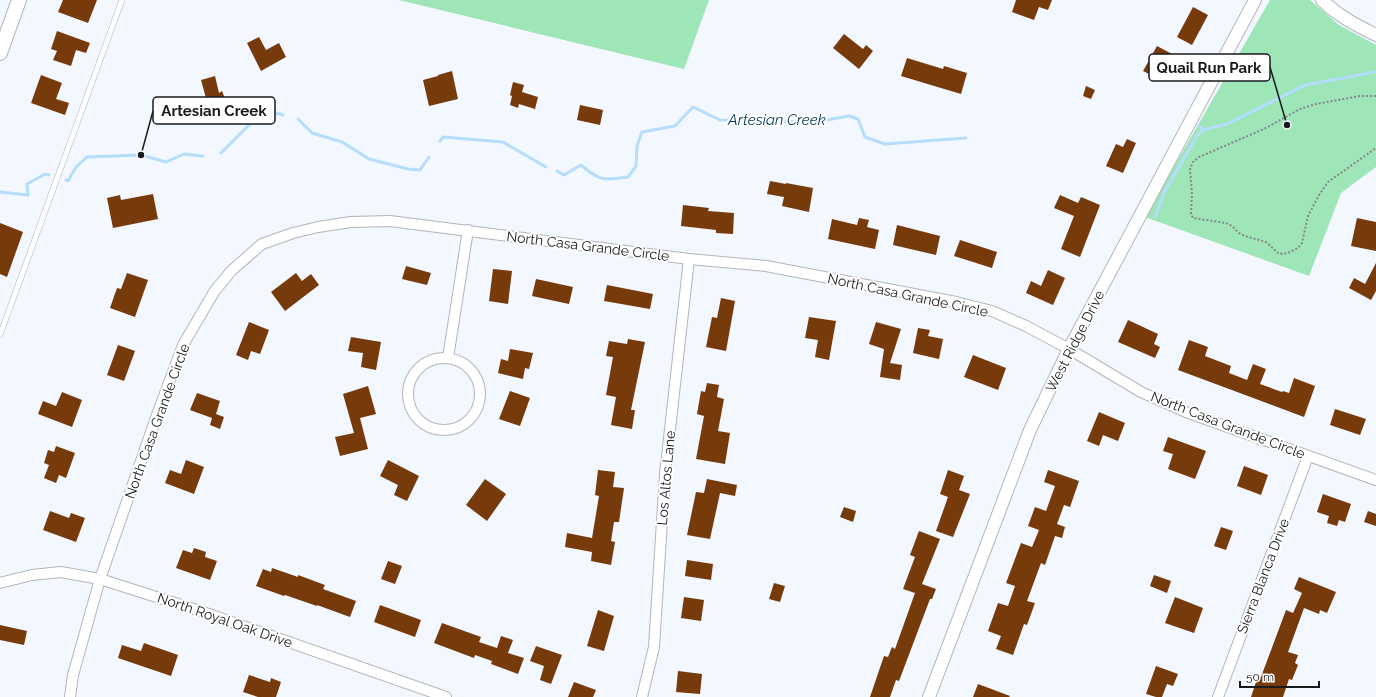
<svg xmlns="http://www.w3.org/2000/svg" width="1376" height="697" font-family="Raleway,sans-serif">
	<rect width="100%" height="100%" fill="#f3f7ff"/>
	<g fill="#9ee5b8">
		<path d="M399,0H709L684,69Z"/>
		<path d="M1270,0H1310L1339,25L1376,45V167L1341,193L1309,276L1145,217Z"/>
	</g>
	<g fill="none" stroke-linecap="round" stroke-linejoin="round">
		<g stroke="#b5ddfc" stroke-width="3">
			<path d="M298,119L312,133L342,142L369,159L408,169L420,170L429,157"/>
			<path d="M1199,125L1203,130"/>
			<path d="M440,141L443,137L503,142L546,167"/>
			<path d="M221,153L258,116L277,113L283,115"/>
			<path d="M557,171L564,175L581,165C601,182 603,180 628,177L636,166L637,146L642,132L675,126L693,107L720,120L815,122L849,116L858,119L865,137L885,144L966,138"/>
			<path d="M66,180L68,181L76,167L87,157L141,155L166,162L184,154L203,156"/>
			<path d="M0,192L28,195L27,184L45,174L49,175"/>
			<path d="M1155,217L1165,191L1197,136L1203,130L1227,124L1305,85L1376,72"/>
		</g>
	</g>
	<g fill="#763a0b">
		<path d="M63,0H97L88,23L58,12Z"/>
		<path d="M1016,0H1052L1048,10L1039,7L1034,20L1012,12Z"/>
		<path d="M1193,7L1208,15L1192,45L1177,37Z"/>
		<path d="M57,31L90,43L86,53L76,50L71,66L53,60L57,51L51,49Z"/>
		<path d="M844,34L863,49L866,45L873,51L859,69L833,48Z"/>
		<path d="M259,37L266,50L279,43L286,57L261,71L247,43Z"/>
		<path d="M1157,46L1172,54L1159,79L1143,71Z"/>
		<path d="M907,58L943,69L944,66L967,73L961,94L901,76Z"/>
		<path d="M452,71L458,99L429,106L423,80L438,76V75Z"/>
		<path d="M41,75L62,83L56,99L69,103L65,115L31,103Z"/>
		<path d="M215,76L219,93L222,91L228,106L210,114L204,99L206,98L201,80Z"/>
		<path d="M513,82L524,85L522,92L538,97L535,109L519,104L518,108L510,105L512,96L510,95Z"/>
		<path d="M1086,86L1095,90L1091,99L1083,96Z"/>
		<path d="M580,105L603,110L600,125L577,120Z"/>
		<path d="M1127,139L1136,143L1123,173L1106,166L1116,144L1123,147Z"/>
		<path d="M770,181L786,184V183L813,188L809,212L782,206L784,197L767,194Z"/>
		<path d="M153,194L158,219L113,228L107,198L120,195L121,200Z"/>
		<path d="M1060,195L1078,203L1081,197L1100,205L1080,257L1061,249L1074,216L1054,208Z"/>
		<path d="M683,205L709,208L708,211L734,213L733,234L716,233V230L681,226Z"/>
		<path d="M859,218L869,220L867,227L879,230L875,249L828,239L832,219L857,225Z"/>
		<path d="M1357,218L1376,222V251L1351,246Z"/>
		<path d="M0,223L23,232L7,277L0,274Z"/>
		<path d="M897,225L940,236L936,255L893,245Z"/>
		<path d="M960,240L997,252L992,268L954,256Z"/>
		<path d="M1376,263V291L1371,300L1349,288L1354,278L1365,284Z"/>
		<path d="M406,266L431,273L427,285L402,279Z"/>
		<path d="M493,269L512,271L508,304L489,301Z"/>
		<path d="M1048,270L1065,278L1053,305L1026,293L1031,281L1041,286Z"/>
		<path d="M127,273L148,280L135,317L110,308L117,288L121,289Z"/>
		<path d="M296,273L302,281L311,274L319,285L285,311L271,292Z"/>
		<path d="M536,279L573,287L569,304L532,296Z"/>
		<path d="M607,285L653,294L650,309L604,301Z"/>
		<path d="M721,298L735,301L726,351L706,347L712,317L717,318Z"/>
		<path d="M809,317L836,321L829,360L815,357L818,340L805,338Z"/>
		<path d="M1128,320L1158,334L1154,344L1160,347L1155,358L1118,342Z"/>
		<path d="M249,322L269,330L260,354L251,351L248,360L236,355Z"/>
		<path d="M876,322L901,329L890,363L902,365L900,380L880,377L884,349L869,344Z"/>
		<path d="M918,328L930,330L928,336L943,339L939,359L913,353Z"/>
		<path d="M351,337L381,342L376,370L361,367L363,353L348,351Z"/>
		<path d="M628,339L645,342L631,410H635L632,429L611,425L616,397L606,395L613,357L606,356L609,341L627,344Z"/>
		<path d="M1189,340L1208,347L1205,356L1231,366L1229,373L1247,380L1253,364L1266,369L1260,384L1282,392L1283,391L1289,393L1294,378L1315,386L1304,417L1178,370Z"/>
		<path d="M118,345L135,351L124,381L107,375Z"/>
		<path d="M510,349L533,353L529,369L525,368L523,379L498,373L501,359L508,361Z"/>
		<path d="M973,355L1006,368L998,390L964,377Z"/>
		<path d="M707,383L719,385L717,397L724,399L718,431L730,433L725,464L696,459L704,416L697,414L701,391L705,392Z"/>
		<path d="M368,386L376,414L360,418L368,449L340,456L335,437L354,433L343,394Z"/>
		<path d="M510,391L530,398L520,426L499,419Z"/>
		<path d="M62,392L82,400L72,427L38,414L43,401L56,406Z"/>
		<path d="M197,393L220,401L216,414L224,417L220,429L210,425L212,418L190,410Z"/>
		<path d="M1335,409L1366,419L1360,435L1330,425Z"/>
		<path d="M1099,412L1125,423L1118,441L1103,435L1099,446L1087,441Z"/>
		<path d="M1168,437L1206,451L1195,479L1168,469L1173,454L1163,451Z"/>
		<path d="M56,446L75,453L66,478L59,475L56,483L44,478L49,465L44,463L48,450L54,452Z"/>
		<path d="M186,460L204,467L194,494L165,483L170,470L181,474Z"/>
		<path d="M388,460L419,476L407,501L394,495L398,485L380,476Z"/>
		<path d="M1244,466L1268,475L1261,495L1237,486Z"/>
		<path d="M598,470L615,472L613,487L624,488L619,522H614L611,541L615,542L611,565L591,561L592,552L565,547L567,533L592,538L599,496L595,495Z"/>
		<path d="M948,470L964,476L959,490L970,494L953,537L936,531L948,497L940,494Z"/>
		<path d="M1048,470L1079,481L1070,507L1064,505L1057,524L1065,527L1062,538L1055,536L1045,565L1041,563L1027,601L1035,603L1027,625L1024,624L1013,655L996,649L1001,636L988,631L998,603L1008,606L1015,586L1006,583L1021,543L1032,547L1039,530L1028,526L1035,507L1046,511L1055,486L1044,482Z"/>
		<path d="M485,479L506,494L487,521L466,505Z"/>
		<path d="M707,479L737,485L735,496L720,493L710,539L687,535L696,492L704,493Z"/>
		<path d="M1323,494L1351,504L1345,522L1339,520L1337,526L1327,523L1329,516L1317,512Z"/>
		<path d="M844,507L856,511L853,522L840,517Z"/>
		<path d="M50,511L69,518L71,513L85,518L76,542L43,530Z"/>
		<path d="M1368,511L1376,514V526L1364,522Z"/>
		<path d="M1221,527L1233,531L1226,550L1214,546Z"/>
		<path d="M919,531L940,539L922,584L936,589L932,599H930L899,681L896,680L890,697H870L884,656L888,657L892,647L895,649L915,593L903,589L915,557L910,555Z"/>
		<path d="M194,548L206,552L205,557L217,561L210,580L176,568L183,550L192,553Z"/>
		<path d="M687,560L713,564L711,580L685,576Z"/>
		<path d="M388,561L402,566L395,584L381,579Z"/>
		<path d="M272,568L298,577V575L325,585L323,589L356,601L350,617L317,605V606L285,595L284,596L256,586L263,569L271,572Z"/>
		<path d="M1154,575L1171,581L1167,593L1150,586Z"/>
		<path d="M1299,577L1336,592L1327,613L1320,610L1319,614L1304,608L1288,652L1298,655L1295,663L1298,665L1292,680L1289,679L1283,697H1251L1258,676L1261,677L1286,610L1293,613L1302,593L1294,589Z"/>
		<path d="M774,583L785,586L780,602L769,599Z"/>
		<path d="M684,597L704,600L701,621L681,618Z"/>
		<path d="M1175,597L1203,608L1194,633L1165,623Z"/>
		<path d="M380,605L421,620L415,637L374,622Z"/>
		<path d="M598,610L614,616L604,651L587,646Z"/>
		<path d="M442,623L481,637L479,642L497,648L501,636L513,640L508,653L524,658L518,674L491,664L492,661L475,655L474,658L434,643Z"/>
		<path d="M0,625L27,631L24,645L0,640Z"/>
		<path d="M144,643L178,655L171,676L118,658L122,645L141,651Z"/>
		<path d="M536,646L562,655L551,684L540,680L544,666L530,661Z"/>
		<path d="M1156,666L1178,674L1173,686L1167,684L1162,697H1156L1146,694Z"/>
		<path d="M678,671L702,674L700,694L676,692Z"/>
		<path d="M249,675L270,682L271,678L281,682L276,697H258L243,692Z"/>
		<path d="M574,682L596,690L593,697H568Z"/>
		<path d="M978,684L1010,696L1009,697H973Z"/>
	</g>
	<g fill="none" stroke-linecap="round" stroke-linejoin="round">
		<defs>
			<path id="service" d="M0,335L122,0"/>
			<g id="minor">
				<circle cx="444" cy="394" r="36"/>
				<path d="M448,358L468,230"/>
				<path d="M0,583L32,575L61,572L100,579L197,610L446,697"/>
				<path d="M70,697L73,675L100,579L157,415L183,345L214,292L231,271L262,244L293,233L318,227L351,222L390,221L689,259L766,266L956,302L992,311L1026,326L1069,349L1141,392L1186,412L1376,480"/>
				<path d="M642,697L654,647L665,474L689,259"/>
				<path d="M1218,697L1308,456"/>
			</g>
			<g id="tertiary">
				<path d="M1322,0C1338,16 1356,25 1376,35"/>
				<path d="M929,697L1030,430L1069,349L1255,0"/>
			</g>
			<path id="secondary" d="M0,53L19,0"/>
		</defs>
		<use href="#service" stroke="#b2b5bc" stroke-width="6"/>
		<use href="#minor" stroke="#b2b5bc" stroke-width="12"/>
		<use href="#tertiary" stroke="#b2b5bc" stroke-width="14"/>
		<use href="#secondary" stroke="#b2b5bc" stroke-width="16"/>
		<path stroke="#85878c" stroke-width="2" stroke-dasharray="2 2" stroke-linecap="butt" d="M1376,96H1360L1316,104L1300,109L1264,129L1199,157L1193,162L1190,169L1192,194L1191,214L1193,218L1226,223L1232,226L1239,233L1245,236L1266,242L1279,254L1288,253L1298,248L1302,243L1308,216L1319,195L1328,182L1376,148"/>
		<use href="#service" stroke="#fff" stroke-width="5"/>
		<use href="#minor" stroke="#fff" stroke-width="10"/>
		<use href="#tertiary" stroke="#fff" stroke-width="12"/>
		<use href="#secondary" stroke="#fff" stroke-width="14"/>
	</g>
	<g text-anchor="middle" stroke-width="4" stroke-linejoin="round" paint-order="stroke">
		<g font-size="14" fill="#191a1c" stroke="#fff">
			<text transform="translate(588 246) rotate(7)" y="5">North Casa Grande Circle</text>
			<text transform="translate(908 295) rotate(12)" y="5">North Casa Grande Circle</text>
			<text transform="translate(1075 341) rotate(-63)" y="5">West Ridge Drive</text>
			<text transform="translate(157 421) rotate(-70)" y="5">North Casa Grande Circle</text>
			<text transform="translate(1228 425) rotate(21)" y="5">North Casa Grande Circle</text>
			<text transform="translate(666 478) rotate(-85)" y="5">Los Altos Lane</text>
			<text transform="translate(1263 576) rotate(-69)" y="5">Sierra Blanca Drive</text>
			<text transform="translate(225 620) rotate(19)" y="5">North Royal Oak Drive</text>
		</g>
		<g font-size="15" font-style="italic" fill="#003757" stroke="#fff">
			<text x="777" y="125">Artesian Creek</text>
		</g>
	</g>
	<path fill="none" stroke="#191a1c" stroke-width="1.5" d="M1287 125L1270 67M141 155L153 111"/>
	<g fill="#191a1c" stroke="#fff" stroke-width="1.5">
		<circle cx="1287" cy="125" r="4"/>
		<circle cx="141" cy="155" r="4"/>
	</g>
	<g fill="#fff" stroke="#191a1c" stroke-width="1.5">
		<rect x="1149" y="54" width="121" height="27" rx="4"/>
		<rect x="153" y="97" width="122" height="27" rx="4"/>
	</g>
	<g font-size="15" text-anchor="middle" font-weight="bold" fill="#191a1c">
		<text x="1209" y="73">Quail Run Park</text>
		<text x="214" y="116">Artesian Creek</text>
	</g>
	<path d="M1240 681v6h79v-6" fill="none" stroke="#191a1c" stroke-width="2"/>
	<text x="1246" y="681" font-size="12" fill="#191a1c" stroke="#ffffff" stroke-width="3" paint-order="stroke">50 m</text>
</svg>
